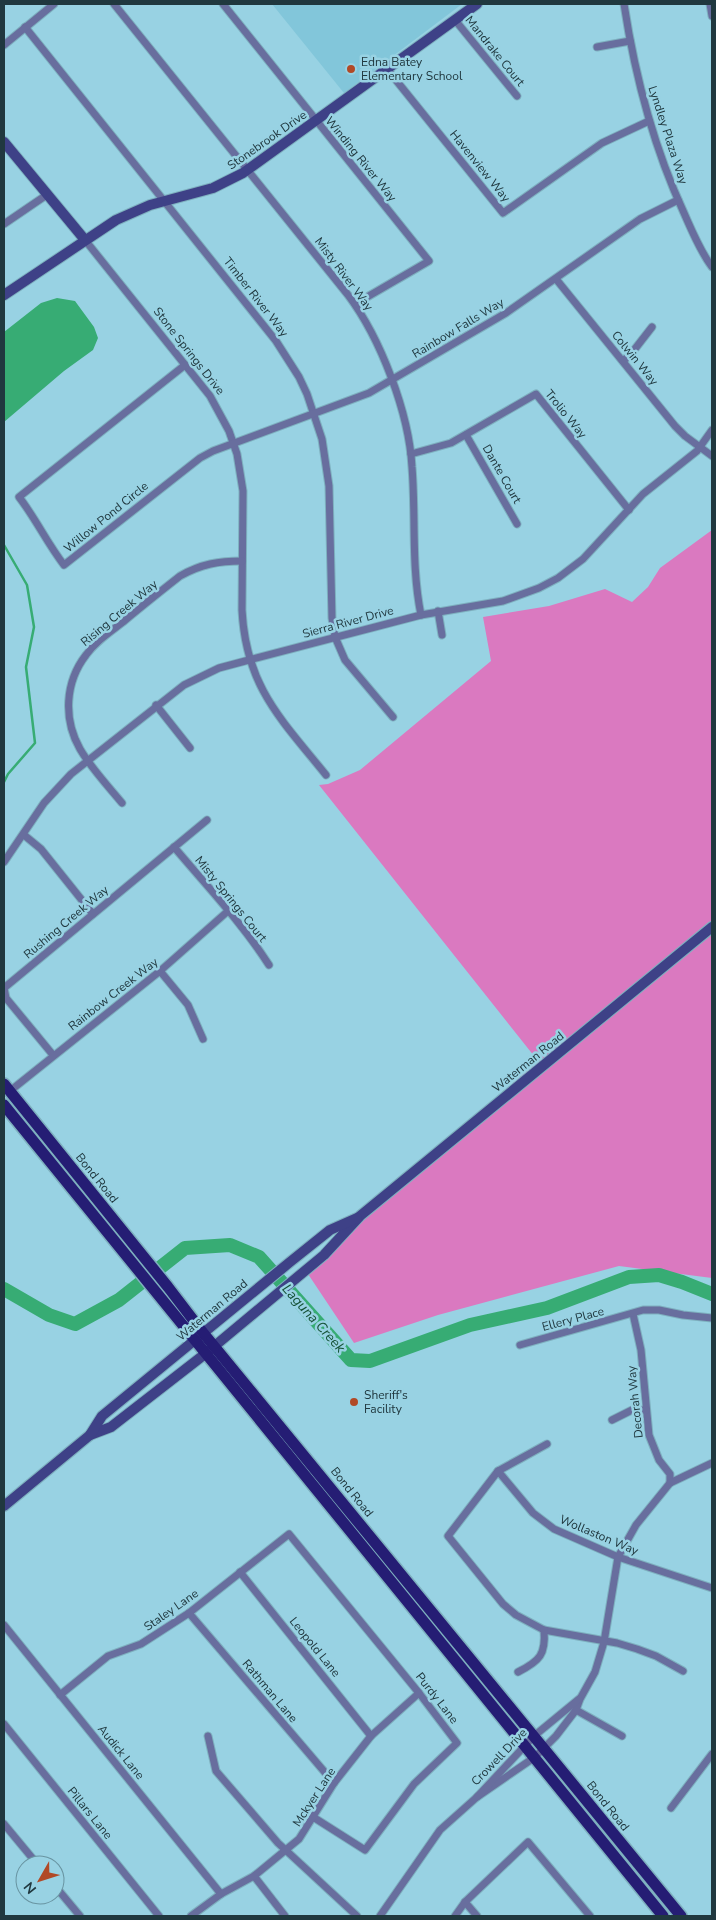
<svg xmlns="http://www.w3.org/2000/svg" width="716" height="1920" font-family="'Nunito Sans',sans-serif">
	<rect width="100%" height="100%" fill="#98d2e3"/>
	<path fill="#82c6da" d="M272,4H462L344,93Z"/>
	<path fill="#da79c0" d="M712,530V1278L619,1266L438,1315L354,1343L306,1271L381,1199L538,1061L319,785L328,784L360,770L491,661L483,617L549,606L605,589L632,602L648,587L660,568Z"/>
	<path fill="#37ac74" d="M57,298L75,301L94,327L98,338L93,350L64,371L4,422V332L41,303Z"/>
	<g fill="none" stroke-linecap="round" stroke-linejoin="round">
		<path stroke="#37ac74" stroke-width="2.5" d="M4,545L27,585L34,627L26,667L35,743L8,774L4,782"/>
		<path stroke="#37ac74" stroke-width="14" d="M4,1289L49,1315L75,1324L119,1300L185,1248L230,1245L259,1257L351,1360L370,1361L470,1325L547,1308L629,1277L659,1275L682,1282L712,1294"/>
		<defs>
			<g id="street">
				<path d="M114,4L348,295C381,339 409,413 412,467C416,516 411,566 421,615"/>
				<path d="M223,4L429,261L355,304"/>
				<path d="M624,4C635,76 653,146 684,213C692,231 700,251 712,267"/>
				<path d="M710,4L712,16"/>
				<path d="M455,20L517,96"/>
				<path d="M25,27L276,341L299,377L307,394L322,439L329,486L332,618L335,637L345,660L393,717"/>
				<path d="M4,45L54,4"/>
				<path d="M597,47L630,41"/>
				<path d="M387,69L503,213L602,143L649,121"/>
				<path d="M4,224L48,194"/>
				<path d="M85,240L210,396L229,431L237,454L243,491L242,610C246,687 281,719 326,775"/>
				<path d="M556,279L675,426L685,436L712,456"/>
				<path d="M623,361L631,354L652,327"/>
				<path d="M185,365L19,497C36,519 47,543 64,565L200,458L213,451L369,393L506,313L640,219L678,200"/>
				<path d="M466,435L517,524"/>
				<path d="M411,454L451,443L536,394L629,510"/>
				<path d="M438,611L442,635"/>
				<path d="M156,705L190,748"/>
				<path d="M122,803C108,786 91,768 80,749C63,719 65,682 86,655C96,641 110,632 123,622C142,606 161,591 180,576C201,564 219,561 242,561"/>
				<path d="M24,835L41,849L93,914"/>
				<path d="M174,847C207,886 242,923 269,965"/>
				<path d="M4,862L44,803L71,774L184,685L219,668L249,660L421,615L503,601L539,588L558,578L583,559L643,494L697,451L712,430"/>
				<path d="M160,971L188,1005L203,1039"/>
				<path d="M53,1055L6,998L4,988L207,820"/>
				<path d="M10,1091L160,971L228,911"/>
				<path d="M633,1314L641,1350L649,1435L659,1460L670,1474V1483"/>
				<path d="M520,1345L643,1310H659L683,1315L712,1318"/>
				<path d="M612,1420L632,1410H646"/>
				<path d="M547,1444L498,1471L448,1536L503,1604L516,1615L544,1630L617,1643L637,1649L656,1656L683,1671"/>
				<path d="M498,1471L533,1513L554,1529L618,1557L712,1588"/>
				<path d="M240,1572L371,1736"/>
				<path d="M189,1613L334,1783"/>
				<path d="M4,1625L221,1894"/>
				<path d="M518,1672C540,1661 546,1654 544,1630"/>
				<path d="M60,1695L108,1656L141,1644L189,1613L289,1534L419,1693L457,1743L414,1784L365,1850L313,1817"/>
				<path d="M576,1710L622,1736"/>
				<path d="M4,1724L159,1916"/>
				<path d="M208,1736L216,1771L278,1843L357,1916"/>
				<path d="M477,1797L535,1757L556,1736L576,1710L580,1699L595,1672L604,1642L618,1557L636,1525L670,1483L712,1463"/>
				<path d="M671,1808L712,1754"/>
				<path d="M4,1824L38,1865"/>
				<path d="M254,1876L285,1916"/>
				<path d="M55,1886L80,1916"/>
				<path d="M465,1902L477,1916"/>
				<path d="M191,1916L221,1894L254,1876L299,1839L334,1783L371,1736L419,1693"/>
				<path d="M380,1916L440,1830L477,1797L534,1736L579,1699"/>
				<path d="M455,1916L465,1902L528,1842L590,1916"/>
			</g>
			<g id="secondary">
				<path d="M4,142L85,240"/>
				<path d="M4,295L116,220L150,205L213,188L243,173L477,4"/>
				<path d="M90,1435L111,1427L205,1354L324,1255L360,1216L712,927"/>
				<path d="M4,1506L90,1435L102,1416L290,1262L330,1230L357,1218"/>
			</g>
			<g id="primary">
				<path d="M4,1084L168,1287L204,1334L681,1916"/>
				<path d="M4,1105L663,1916"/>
			</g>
		</defs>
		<use href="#street" stroke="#7eb0bf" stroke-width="9"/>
		<use href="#secondary" stroke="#7eb0bf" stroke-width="12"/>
		<use href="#primary" stroke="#7eb0bf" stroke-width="14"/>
		<use href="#street" stroke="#686e9e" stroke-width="7"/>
		<use href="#secondary" stroke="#3e4187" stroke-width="10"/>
		<use href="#primary" stroke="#251d74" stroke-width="11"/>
	</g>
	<g fill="#b14926" stroke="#98d2e3" stroke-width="2">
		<circle cx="351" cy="69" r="5"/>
		<circle cx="354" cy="1402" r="5"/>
	</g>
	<g text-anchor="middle" stroke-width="5" stroke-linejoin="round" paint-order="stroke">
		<g font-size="12" fill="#20383f" stroke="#98d2e3">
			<text transform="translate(495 51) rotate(51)" y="4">Mandrake Court</text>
			<text transform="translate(668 135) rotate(72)" y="4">Lyndley Plaza Way</text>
			<text transform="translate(267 140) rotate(-35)" y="4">Stonebrook Drive</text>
			<text transform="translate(361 159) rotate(51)" y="4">Winding River Way</text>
			<text transform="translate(480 166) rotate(51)" y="4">Havenview Way</text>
			<text transform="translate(344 274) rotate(53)" y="4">Misty River Way</text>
			<text transform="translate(256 297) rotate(52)" y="4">Timber River Way</text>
			<text transform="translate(458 328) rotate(-31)" y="4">Rainbow Falls Way</text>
			<text transform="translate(189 351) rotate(52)" y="4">Stone Springs Drive</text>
			<text transform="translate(635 358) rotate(51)" y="4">Colwin Way</text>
			<text transform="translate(566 414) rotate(51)" y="4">Trolio Way</text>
			<text transform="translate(502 474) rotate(60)" y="4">Dante Court</text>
			<text transform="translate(106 517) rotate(-39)" y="4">Willow Pond Circle</text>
			<text transform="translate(119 613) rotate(-40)" y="4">Rising Creek Way</text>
			<text transform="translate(348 622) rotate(-15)" y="4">Sierra River Drive</text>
			<text transform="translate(231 899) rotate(51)" y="4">Misty Springs Court</text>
			<text transform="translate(66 922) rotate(-40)" y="4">Rushing Creek Way</text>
			<text transform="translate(113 994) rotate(-38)" y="4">Rainbow Creek Way</text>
			<text transform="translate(528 1062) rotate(-39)" y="4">Waterman Road</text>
			<text transform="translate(97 1178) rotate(51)" y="4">Bond Road</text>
			<text transform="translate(212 1310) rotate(-40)" y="4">Waterman Road</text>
			<text transform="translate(573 1319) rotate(-15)" y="4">Ellery Place</text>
			<text transform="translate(635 1402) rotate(-96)" y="4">Decorah Way</text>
			<text transform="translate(352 1492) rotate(51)" y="4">Bond Road</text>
			<text transform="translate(599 1535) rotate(23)" y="4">Wollaston Way</text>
			<text transform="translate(171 1610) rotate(-35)" y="4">Staley Lane</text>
			<text transform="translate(315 1647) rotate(51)" y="4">Leopold Lane</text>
			<text transform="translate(270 1691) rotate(50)" y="4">Rathman Lane</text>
			<text transform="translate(437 1698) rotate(52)" y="4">Purdy Lane</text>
			<text transform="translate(121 1752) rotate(51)" y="4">Audick Lane</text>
			<text transform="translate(499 1757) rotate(-46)" y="4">Crowell Drive</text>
			<text transform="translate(314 1797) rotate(-57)" y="4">Mckyer Lane</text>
			<text transform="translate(608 1806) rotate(51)" y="4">Bond Road</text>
			<text transform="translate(90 1813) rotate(51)" y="4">Pillars Lane</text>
		</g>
		<g font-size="12" fill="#20383f" stroke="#98d2e3" text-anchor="start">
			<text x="361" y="66">Edna Batey<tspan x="361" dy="14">Elementary School</tspan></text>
			<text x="364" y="1399">Sheriff's<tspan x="364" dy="14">Facility</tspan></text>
		</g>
		<g font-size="14" font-style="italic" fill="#155135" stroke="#98d2e3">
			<text transform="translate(314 1318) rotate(48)" y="5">Laguna Creek</text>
		</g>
	</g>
	<rect width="716" height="1920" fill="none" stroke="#20383f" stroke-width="10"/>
	<g transform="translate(40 1880) rotate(231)"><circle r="24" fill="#98d2e3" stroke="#6894a1"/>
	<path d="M0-4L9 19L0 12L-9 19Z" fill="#b14926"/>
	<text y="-8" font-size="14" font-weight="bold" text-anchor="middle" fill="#20383f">N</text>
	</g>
</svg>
